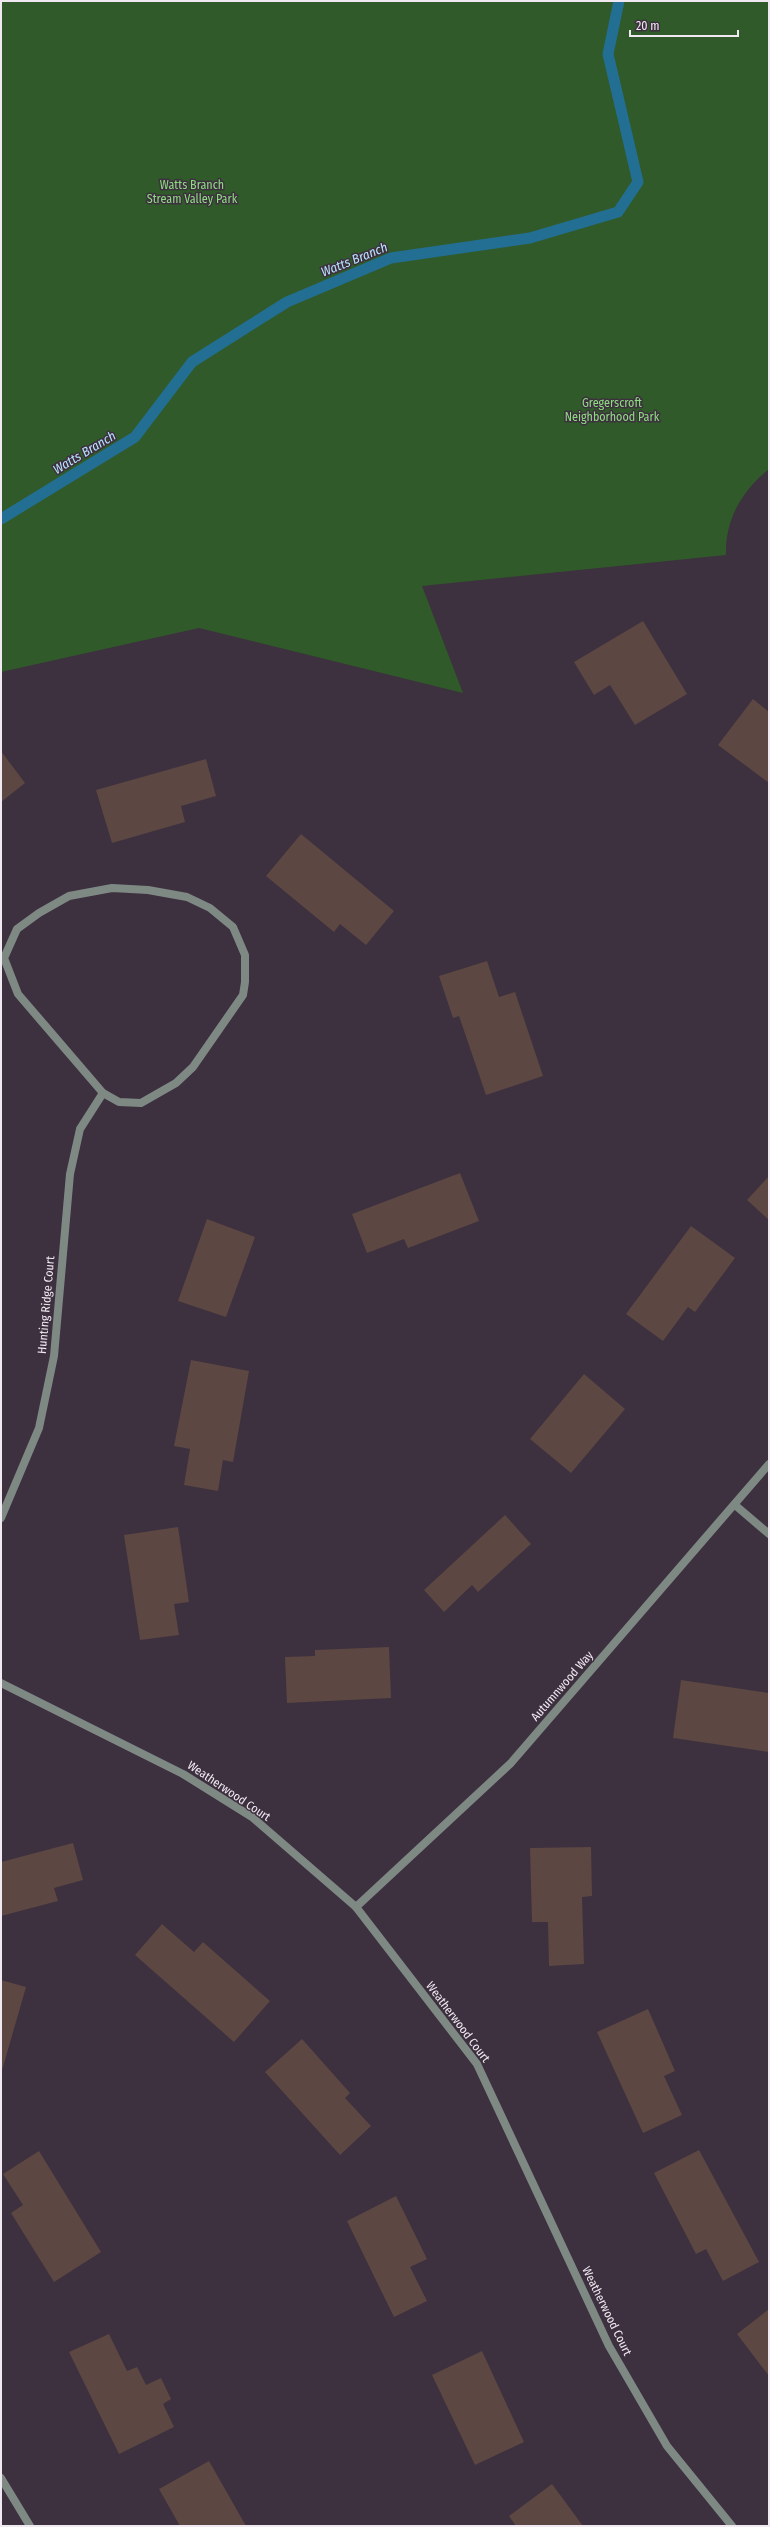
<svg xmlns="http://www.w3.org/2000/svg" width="770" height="2527" font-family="'Fira Sans Condensed',sans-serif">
	<rect width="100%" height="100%" fill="#3d303f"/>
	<path fill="#305a29" d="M1,1H769V469C742,491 725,519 726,555L422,586L463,693L199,628L1,672Z"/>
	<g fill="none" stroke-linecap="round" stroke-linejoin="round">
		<path stroke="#236f94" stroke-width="11" d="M1,519L135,437L192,362L287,302L391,258L530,238L618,212L638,182L608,54L619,1"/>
	</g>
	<g fill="#5c4742">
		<path d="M643,621L687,694L635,725L610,685L594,695L574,662Z"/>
		<path d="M753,699L769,712V783L718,745Z"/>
		<path d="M1,751L25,783L1,802Z"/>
		<path d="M206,759L216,796L181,806L185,822L112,843L96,790Z"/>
		<path d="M301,834L394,911L366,945L340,924L334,932L266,876Z"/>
		<path d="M487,961L499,997L515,992L543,1076L486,1095L459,1016L453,1018L439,976Z"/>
		<path d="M460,1173L479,1221L408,1248L404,1239L367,1253L352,1214Z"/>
		<path d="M769,1176V1220L747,1200Z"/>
		<path d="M207,1219L255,1237L226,1317L178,1301Z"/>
		<path d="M691,1226L735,1258L695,1312L688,1307L663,1341L626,1314Z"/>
		<path d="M191,1360L249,1371L233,1462L223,1460L218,1491L184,1485L190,1449L174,1446Z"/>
		<path d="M584,1374L625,1409L571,1473L530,1439Z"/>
		<path d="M505,1515L531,1544L478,1592L472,1585L444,1612L424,1590Z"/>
		<path d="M178,1527L189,1602L174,1604L179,1635L140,1640L124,1535Z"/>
		<path d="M389,1647L391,1698L287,1703L285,1657L315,1656V1650Z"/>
		<path d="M681,1680L769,1693V1752L673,1738Z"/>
		<path d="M73,1843L83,1880L54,1888L58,1901L1,1916V1862Z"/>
		<path d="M591,1847L592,1896L582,1897L584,1964L549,1966L548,1922H532L530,1848Z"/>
		<path d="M162,1924L194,1952L203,1942L270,2001L234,2042L135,1955Z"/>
		<path d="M1,1980L26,1987L1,2074Z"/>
		<path d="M648,2009L675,2071L664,2076L682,2115L643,2133L597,2032Z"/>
		<path d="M302,2039L350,2093L345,2098L371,2126L340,2155L265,2072Z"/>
		<path d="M699,2150L759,2262L723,2281L706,2249L696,2254L654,2173Z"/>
		<path d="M39,2151L101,2252L54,2282L11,2213L23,2205L3,2174Z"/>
		<path d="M396,2196L427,2259L410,2267L427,2301L394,2317L347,2221Z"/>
		<path d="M769,2309V2376L737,2334Z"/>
		<path d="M109,2334L127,2371L137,2367L146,2385L161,2378L171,2399L163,2404L174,2427L119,2454L69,2352Z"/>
		<path d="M482,2351L524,2442L475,2465L432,2375Z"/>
		<path d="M209,2461L246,2526H180L159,2489Z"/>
		<path d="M552,2484L583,2526H516L509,2516Z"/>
	</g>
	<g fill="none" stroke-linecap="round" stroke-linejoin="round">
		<g stroke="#7f8984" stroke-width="8">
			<path d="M112,888L148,890L187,897L210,908L233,927L245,955V982L243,995L193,1067L176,1083L141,1103L119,1102L103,1093L18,994L4,958L17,929L39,913L69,896Z"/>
			<path d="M735,1505L769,1534"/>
			<path d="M1,1518L39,1428L54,1356L70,1174L80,1129L103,1093"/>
			<path d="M1,1683L183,1774L252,1817L356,1907L477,2064L609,2346L667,2446L732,2526"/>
			<path d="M356,1907L511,1763L769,1464"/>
			<path d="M1,2478L30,2526"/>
		</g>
	</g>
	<g text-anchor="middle" stroke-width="3" stroke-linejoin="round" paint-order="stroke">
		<g font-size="12" fill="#8edd81" stroke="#3d303f">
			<text x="192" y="189">Watts Branch<tspan x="192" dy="14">Stream Valley Park</tspan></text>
			<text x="612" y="407">Gregerscroft<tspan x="612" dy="14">Neighborhood Park</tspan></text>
		</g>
		<g font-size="12" fill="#f1e9f2" stroke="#3d303f">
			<text transform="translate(46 1305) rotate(-85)" y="4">Hunting Ridge Court</text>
			<text transform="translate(562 1686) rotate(-49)" y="4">Autumnwood Way</text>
			<text transform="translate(229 1791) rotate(34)" y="4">Weatherwood Court</text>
			<text transform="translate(458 2022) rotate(53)" y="4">Weatherwood Court</text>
			<text transform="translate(607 2311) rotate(64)" y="4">Weatherwood Court</text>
		</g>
		<g font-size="13" font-style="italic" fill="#b7e3fe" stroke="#3d303f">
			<text transform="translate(354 259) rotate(-22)" y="5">Watts Branch</text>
			<text transform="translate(84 452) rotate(-31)" y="5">Watts Branch</text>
		</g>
	</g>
	<rect width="770" height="2527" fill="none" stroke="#f1e9f2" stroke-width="4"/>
	<path d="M630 30v6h108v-6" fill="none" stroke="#f1e9f2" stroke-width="2"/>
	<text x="636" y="30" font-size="12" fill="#f1e9f2" stroke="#3d303f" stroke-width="3" paint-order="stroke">20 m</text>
</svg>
